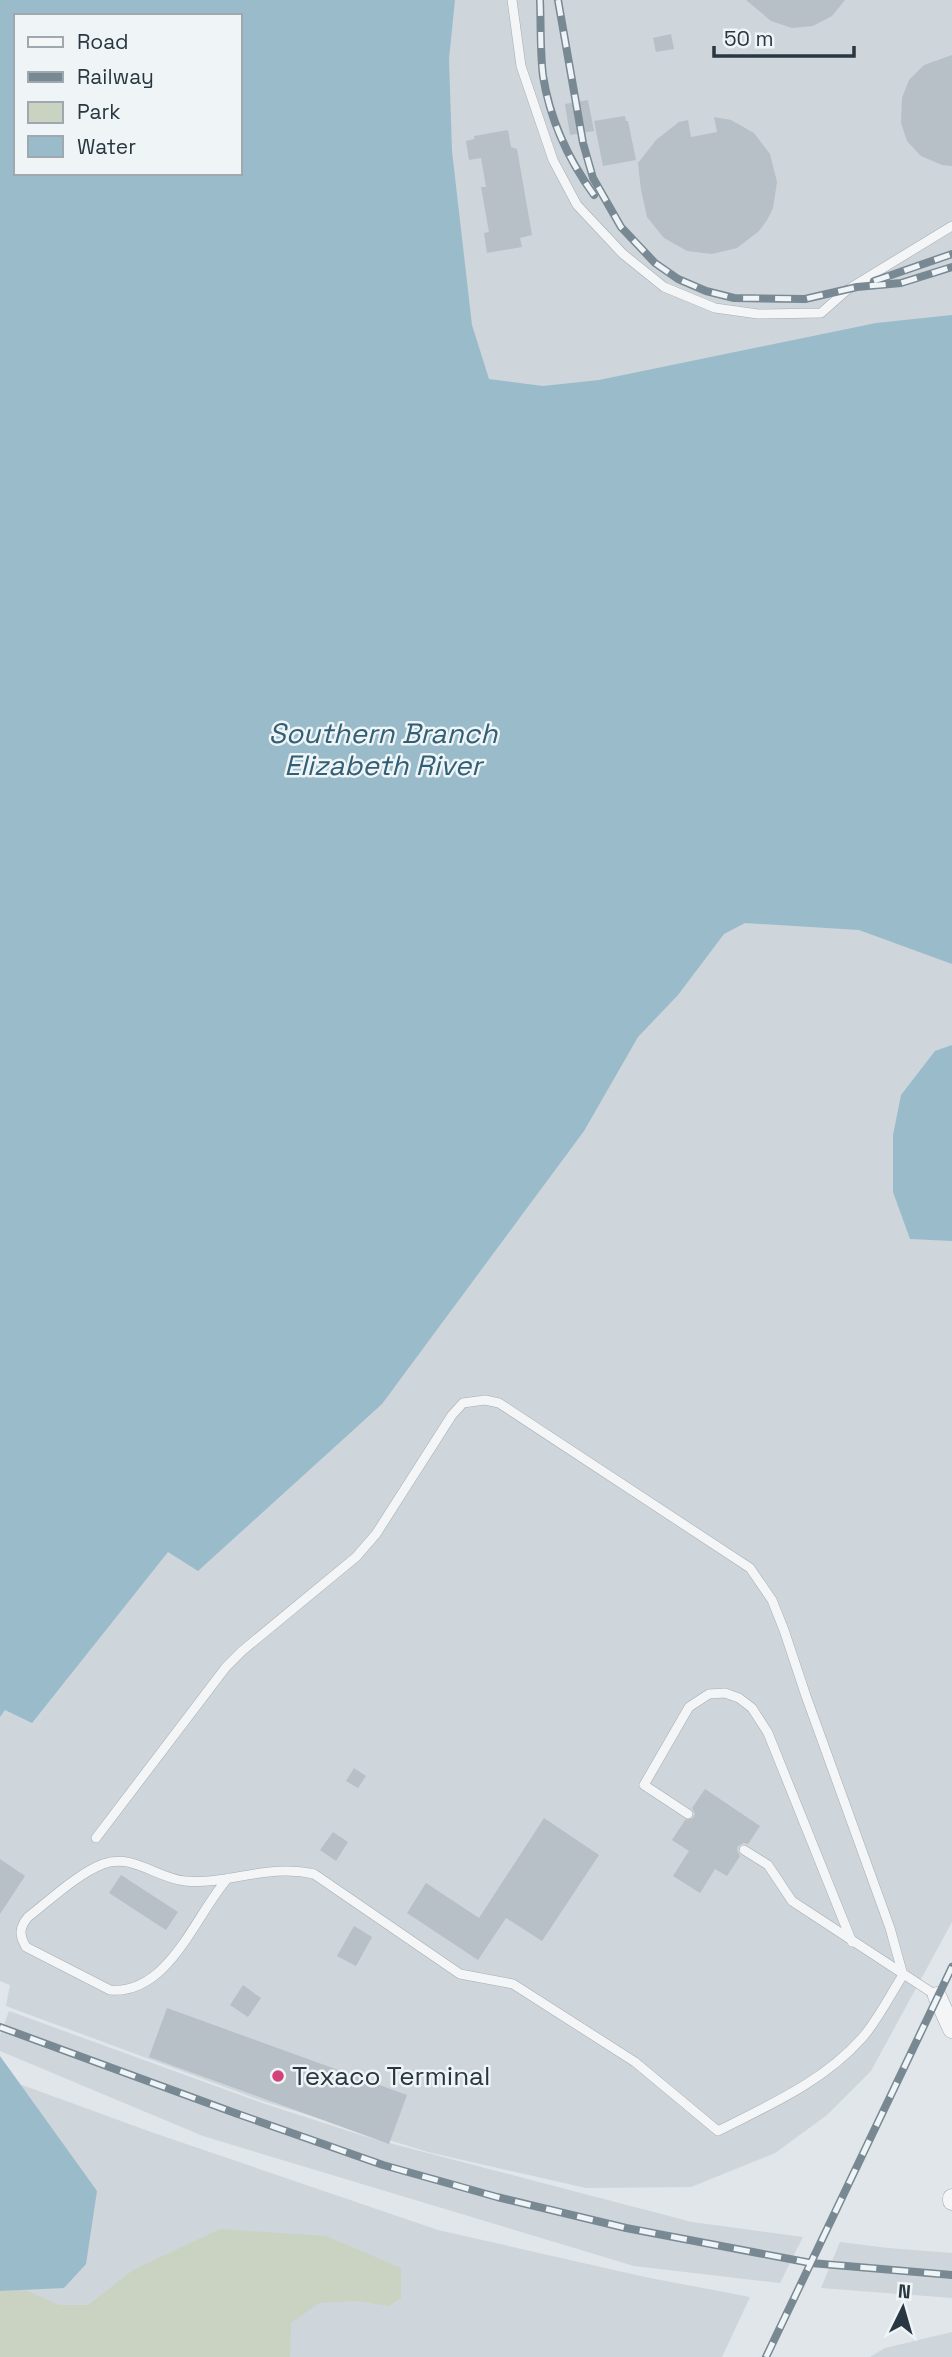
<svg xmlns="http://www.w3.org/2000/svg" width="952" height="2357" font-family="'Space Grotesk',sans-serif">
	<rect width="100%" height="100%" fill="#e0e6e9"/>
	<g fill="#ced5db">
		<path d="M340,0H952V325L649,392L408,386Z"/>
		<path d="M493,859L853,918L952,944V1922L871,2071L827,2115L775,2153L691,2187L586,2188L428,2152L263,2101L6,2006L10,1985L0,1981V1657Z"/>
		<path d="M9,2011L262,2103L370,2138L692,2222L803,2237L780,2283L634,2266L203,2136L0,2051V2035Z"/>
		<path d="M0,2077L151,2132L438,2230L645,2277L750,2297L722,2357H0Z"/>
		<path d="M840,2242L888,2248L952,2253V2298L821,2288Z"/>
		<path d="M952,2332V2357H870L885,2348Z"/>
	</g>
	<path fill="#cad3c1" d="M220,2229L326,2236L401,2268V2298L389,2306L357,2301L319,2303L291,2323L290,2357H0V2291L25,2290L59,2305H88L133,2270Z"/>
	<g fill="#9abcca" fill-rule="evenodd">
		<path d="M0,0H455L449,59L452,151L472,325L489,379L543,386L599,380L876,323L952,315V964L859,930L745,923L724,934L678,995L638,1037L584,1131L382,1404L198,1571L168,1552L32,1723L5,1710L0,1717ZM16,16H240V173H16Z"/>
		<path d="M952,1045V1241L910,1239L893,1192V1135L901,1095L935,1051Z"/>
		<path d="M0,2056L97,2191L86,2264L64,2288L0,2291Z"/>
	</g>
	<g fill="#b7c0c6">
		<path d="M746,0H845L832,16L813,26L792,28L771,21Z"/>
		<path d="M671,34L674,49L656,52L653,38Z"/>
		<path d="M952,55V166L942,165L921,156L907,141L901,123L902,98L909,80L924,65Z"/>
		<path d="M588,100L594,131L570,135L565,104Z"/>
		<path d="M625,116L626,121H628L636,160L603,166L594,121Z"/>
		<path d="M714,117L731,120L754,133L770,154L777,182L773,208L767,220L759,231L737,248L712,254L687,251L664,238L647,217L641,190L638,163L656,140L679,122L688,120L691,137L717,132Z"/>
		<path d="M508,130L511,147L517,149L532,235L520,238L522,247L487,253L484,233L489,232L481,187H486L481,158L469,160L466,141L474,139V136Z"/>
		<path d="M354,1768L366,1776L358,1788L346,1781Z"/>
		<path d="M705,1789L760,1826L748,1844L744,1843L738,1846L737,1850L740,1856L727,1876L715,1869L700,1893L673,1876L689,1851L672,1840L685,1820L693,1818L695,1814L692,1808Z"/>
		<path d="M544,1818L599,1855L542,1941L506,1918L478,1960L407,1913L426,1883L479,1918Z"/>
		<path d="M333,1832L348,1842L336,1861L320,1850Z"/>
		<path d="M0,1859L25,1876L0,1914Z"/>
		<path d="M121,1875L178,1912L166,1930L109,1893Z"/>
		<path d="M354,1926L372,1937L356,1966L337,1956Z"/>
		<path d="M243,1985L261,1998L248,2017L230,2005Z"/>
		<path d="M167,2008L407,2095L389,2144L149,2057Z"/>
	</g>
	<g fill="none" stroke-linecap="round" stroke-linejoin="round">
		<defs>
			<g id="service">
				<path d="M512,0L521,66L553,160L577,205L623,254L664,287L715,308L758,314L821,313L847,290L952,226"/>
				<path d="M688,1814L644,1785L689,1707L709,1694L725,1693L739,1698L752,1708L768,1733L852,1942"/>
				<path d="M96,1838L226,1667L242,1651L356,1557L376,1534L452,1415L463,1403L485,1400L499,1403L750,1568L772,1600L784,1630L806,1696L890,1928L903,1975C890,1995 878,2020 862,2038C823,2082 769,2105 718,2131L635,2062L513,1984L460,1974L314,1874C267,1863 230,1885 185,1881C156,1878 133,1853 103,1864C77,1874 49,1901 28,1917C19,1928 19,1935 26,1947L110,1990C169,1995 195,1915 228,1878"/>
				<path d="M744,1850L768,1865L792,1901L937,1996"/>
			</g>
			<g id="minor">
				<path d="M937,1996L952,2029"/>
				<path d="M952,2198V2201"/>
			</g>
		</defs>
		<use href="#service" stroke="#a5aeb3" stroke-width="10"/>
		<use href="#minor" stroke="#a5aeb3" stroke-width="19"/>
		<use href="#service" stroke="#f3f5f7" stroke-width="9"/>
		<use href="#minor" stroke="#f3f5f7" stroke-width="18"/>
		<defs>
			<g id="rail">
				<path d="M540,0C541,25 540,51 543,76C550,120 568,159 594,195"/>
				<path d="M558,0L583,143L593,178L621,227L655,263L678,279L706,291L734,298L805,299L857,287L901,283L952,267"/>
				<path d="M874,281L952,254"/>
				<path d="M0,2027L235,2113L383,2165L497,2197L626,2228L811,2263L952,2275"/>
				<path d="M766,2357L952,1967"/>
			</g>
		</defs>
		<use href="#rail" stroke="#798993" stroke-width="8"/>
		<use href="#rail" stroke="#eff4f7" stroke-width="5" stroke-dasharray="16" stroke-linecap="butt"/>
	</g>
	<circle fill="#d24278" stroke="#eff4f7" stroke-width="2.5" cx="278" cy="2076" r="7"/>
	<g text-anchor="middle" stroke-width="5" stroke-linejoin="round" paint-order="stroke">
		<g font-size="26" fill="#283741" stroke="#eff4f7" text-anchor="start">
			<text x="292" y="2085">Texaco Terminal</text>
		</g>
		<g font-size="28" font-style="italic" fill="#315f76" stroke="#eff4f7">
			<text x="383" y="743">Southern Branch<tspan x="383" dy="32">Elizabeth River</tspan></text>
		</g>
	</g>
	<rect x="14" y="14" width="228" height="161" fill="#eff4f7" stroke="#9fa8ae" stroke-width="2"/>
	<rect x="28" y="37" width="35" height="10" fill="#f3f5f7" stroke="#9fa8ae" stroke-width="2"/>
	<text x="77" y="49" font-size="21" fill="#283741">Road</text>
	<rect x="28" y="72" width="35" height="10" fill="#798993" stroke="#9fa8ae" stroke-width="2"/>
	<text x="77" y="84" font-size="21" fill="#283741">Railway</text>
	<rect x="28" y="102" width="35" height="21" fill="#cad3c1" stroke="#9fa8ae" stroke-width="2"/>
	<text x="77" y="119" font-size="21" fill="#283741">Park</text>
	<rect x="28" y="136" width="35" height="21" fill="#9abcca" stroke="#9fa8ae" stroke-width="2"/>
	<text x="77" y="154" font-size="21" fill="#283741">Water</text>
	<g transform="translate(903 2308) rotate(5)" stroke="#eff4f7" stroke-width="5" paint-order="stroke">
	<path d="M0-5L12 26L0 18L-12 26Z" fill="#283741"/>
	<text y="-10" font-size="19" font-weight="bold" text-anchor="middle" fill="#283741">N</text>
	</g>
	<path d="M714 46v10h140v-10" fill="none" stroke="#283741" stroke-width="3.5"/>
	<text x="724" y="46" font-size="21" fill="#283741" stroke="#eff4f7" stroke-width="5" paint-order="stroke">50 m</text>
</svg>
